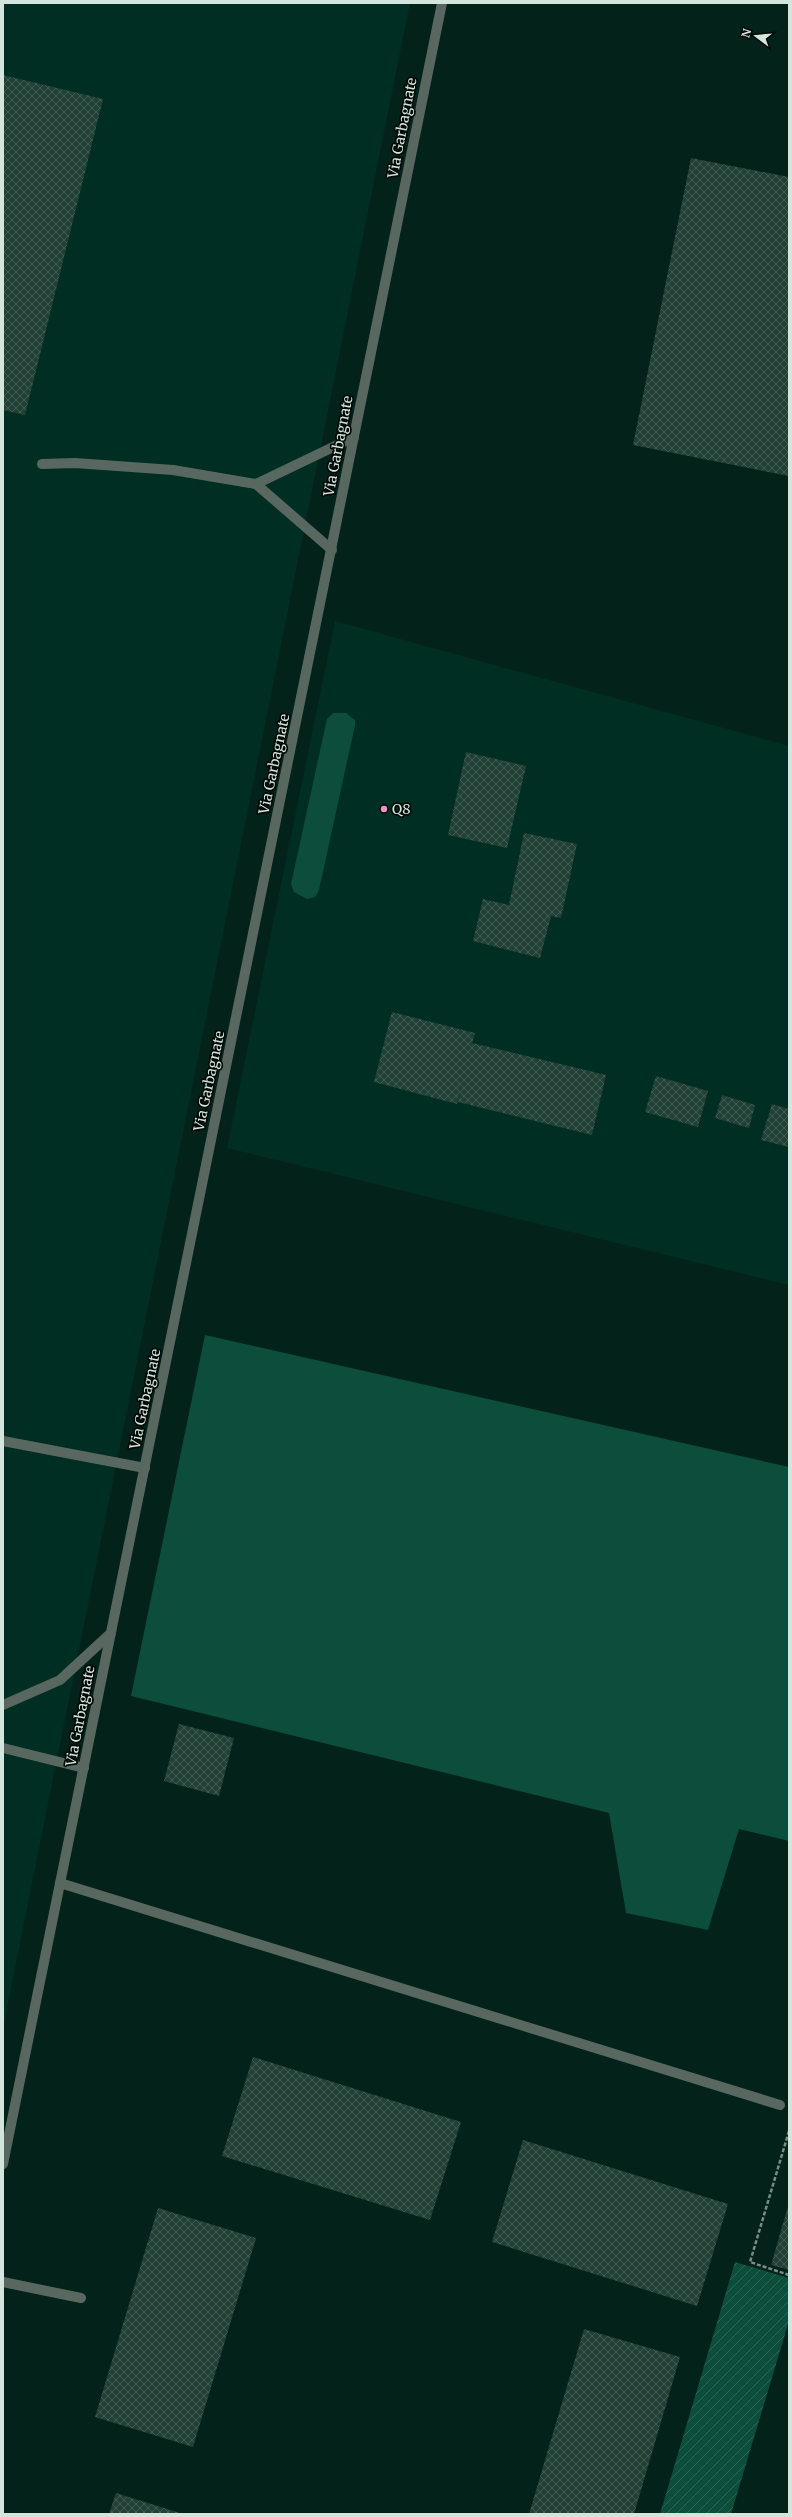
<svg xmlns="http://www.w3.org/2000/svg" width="792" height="2517" font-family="Merriweather,serif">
	<defs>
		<pattern id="garden-furrows" width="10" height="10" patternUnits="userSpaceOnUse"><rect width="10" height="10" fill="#0c4d3c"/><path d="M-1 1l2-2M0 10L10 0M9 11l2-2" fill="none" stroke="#2e6658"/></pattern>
		<pattern id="building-cross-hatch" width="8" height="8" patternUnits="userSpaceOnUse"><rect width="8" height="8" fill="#214136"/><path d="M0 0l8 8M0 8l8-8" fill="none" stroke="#405c53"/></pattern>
	</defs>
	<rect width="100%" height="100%" fill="#03231a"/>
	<g fill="#012e22">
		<path d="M3,3H410L3,2028Z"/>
		<path d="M335,621L789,746V1285L227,1148Z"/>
	</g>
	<g fill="#0c4d3c">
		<path d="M333,713H346L355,720V725L319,890L315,897L307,899L294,892L291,884L327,719Z"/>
		<path d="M205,1335L789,1467V1841L739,1829L708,1930L626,1913L609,1813L131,1696Z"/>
	</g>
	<path fill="url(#garden-furrows)" d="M735,2262L789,2278V2321L731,2514H660Z"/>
	<g fill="url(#building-cross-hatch)">
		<path d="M3,75L103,99L25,415L3,410Z"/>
		<path d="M691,158L789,177V476L633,445Z"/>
		<path d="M466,752L526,766L507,848L448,835Z"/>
		<path d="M524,833L577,844L561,918L551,916L540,958L473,941L483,899L509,905Z"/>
		<path d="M392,1012L475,1033L472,1043L606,1075L592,1135L458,1102L463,1080L457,1104L374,1082Z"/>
		<path d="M656,1076L708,1091L698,1127L645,1112Z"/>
		<path d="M722,1095L755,1105L749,1128L715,1118Z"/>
		<path d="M772,1104L789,1109V1147L761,1140Z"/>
		<path d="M179,1724L234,1738L219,1796L164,1781Z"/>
		<path d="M253,2057L461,2122L430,2220L222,2156Z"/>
		<path d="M523,2140L728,2204L697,2306L492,2242Z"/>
		<path d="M789,2203V2270L771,2265Z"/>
		<path d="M158,2208L256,2238L193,2447L95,2417Z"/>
		<path d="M584,2329L680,2357L634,2514H529Z"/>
		<path d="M116,2493L183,2514H109Z"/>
	</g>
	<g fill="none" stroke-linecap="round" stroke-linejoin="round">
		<path stroke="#768e86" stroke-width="2.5" stroke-dasharray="4 2" stroke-linecap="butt" d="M789,2131L750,2262L789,2275"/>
		<g stroke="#596761" stroke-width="10">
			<path d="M42,464L75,463L173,470L256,484L332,550"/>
			<path d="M256,484L354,437"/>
			<path d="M3,1441L145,1468"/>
			<path d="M60,1883L780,2105"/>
			<path d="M3,2282L81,2298"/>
		</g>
		<g stroke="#596761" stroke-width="10">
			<path d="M3,1705L60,1680L111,1633"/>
			<path d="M3,1748L84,1768"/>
		</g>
		<path stroke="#596761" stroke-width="10" d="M3,2164L442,3"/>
	</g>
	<circle fill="#fb8fc4" stroke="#010a06" stroke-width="1.5" cx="384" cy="809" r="4"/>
	<g text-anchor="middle" stroke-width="3.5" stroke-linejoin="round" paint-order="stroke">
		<g font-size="14" fill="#d4e5de" stroke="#010a06">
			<text transform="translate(402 128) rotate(-79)" y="5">Via Garbagnate</text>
			<text transform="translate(338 446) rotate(-79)" y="5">Via Garbagnate</text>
			<text transform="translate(274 764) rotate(-78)" y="5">Via Garbagnate</text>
			<text transform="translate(209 1081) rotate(-78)" y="5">Via Garbagnate</text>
			<text transform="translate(145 1399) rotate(-78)" y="5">Via Garbagnate</text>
			<text transform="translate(80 1716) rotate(-79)" y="5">Via Garbagnate</text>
		</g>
		<g font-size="14" fill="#d4e5de" stroke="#010a06" text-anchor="start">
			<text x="392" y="814">Q8</text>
		</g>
	</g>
	<rect width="792" height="2517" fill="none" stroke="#d4e5de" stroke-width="8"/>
	<g transform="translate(756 36) rotate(286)" stroke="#010a06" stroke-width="3" paint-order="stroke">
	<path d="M0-3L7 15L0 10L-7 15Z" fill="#d4e5de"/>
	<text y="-6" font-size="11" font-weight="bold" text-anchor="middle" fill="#d4e5de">N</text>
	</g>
</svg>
